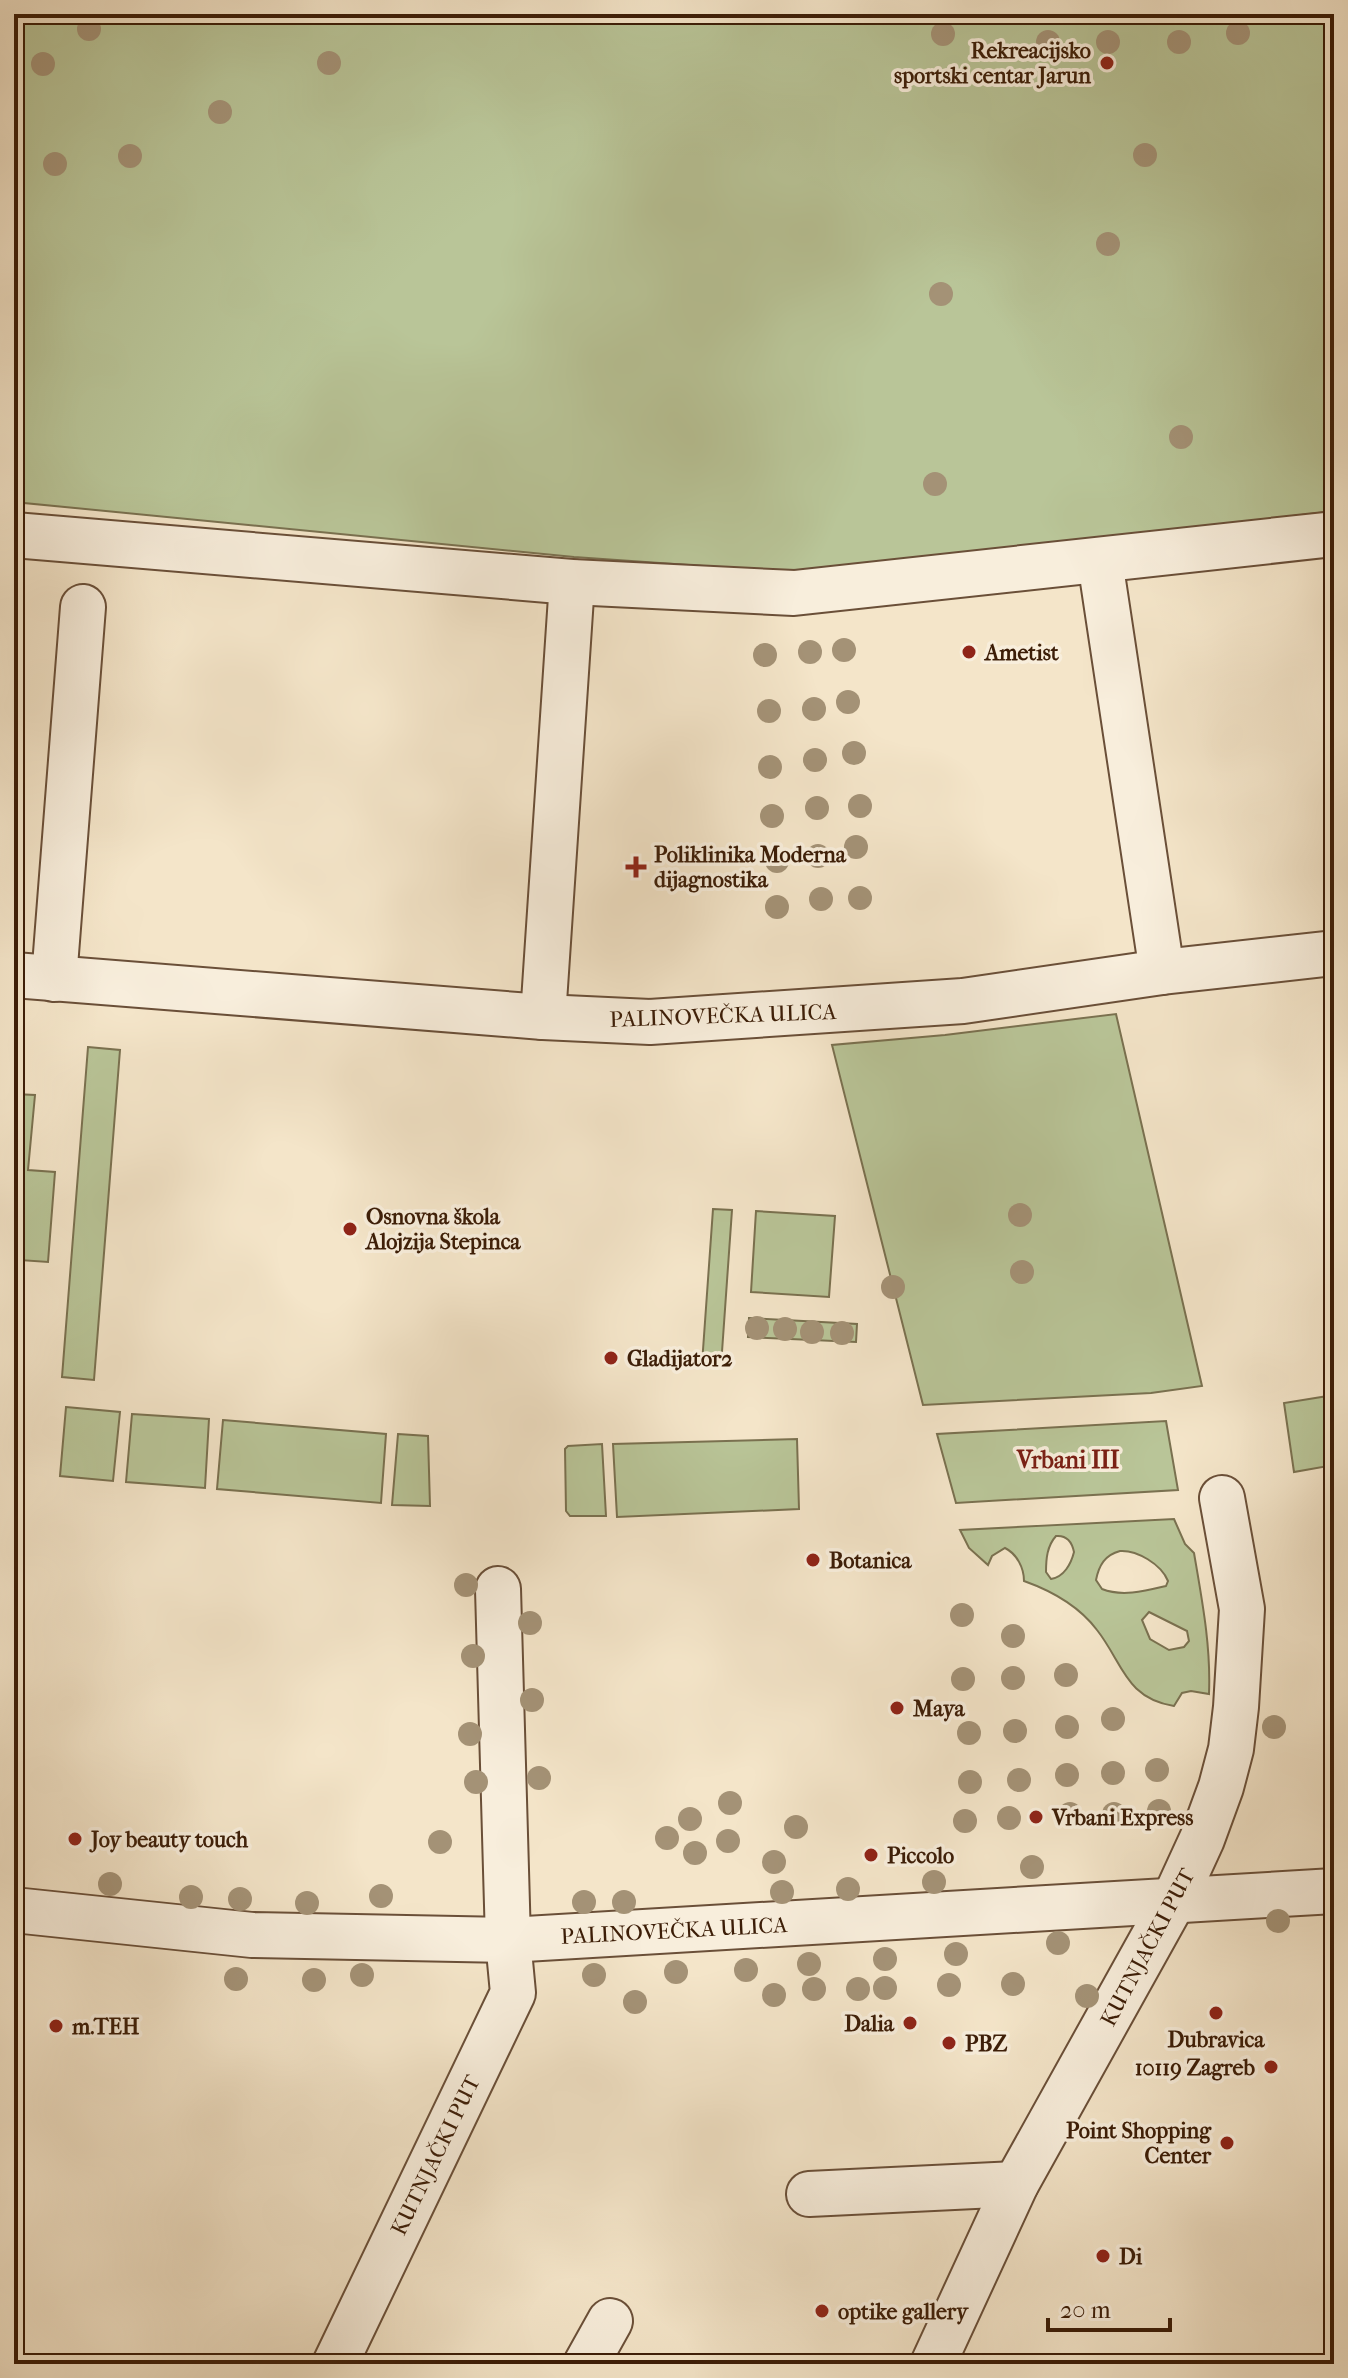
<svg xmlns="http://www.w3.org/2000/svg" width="1348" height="2378" font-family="'IM FELL French Canon',serif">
	<rect width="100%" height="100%" fill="#f4e5c9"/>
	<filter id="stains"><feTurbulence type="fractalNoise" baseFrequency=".0025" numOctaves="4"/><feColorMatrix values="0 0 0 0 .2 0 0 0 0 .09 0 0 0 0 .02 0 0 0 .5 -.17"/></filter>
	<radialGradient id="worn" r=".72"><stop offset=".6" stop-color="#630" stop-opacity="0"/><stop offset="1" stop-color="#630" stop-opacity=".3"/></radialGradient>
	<g fill="#b9c598" stroke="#7a7150" stroke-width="2" fill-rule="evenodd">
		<path d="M14,14H1334V511L816,574L574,557L14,502Z"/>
		<path d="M1116,1014L1202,1386L1151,1393L923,1405L832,1045L945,1035Z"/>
		<path d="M88,1047L120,1050L94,1380L62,1377Z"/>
		<path d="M14,1094L35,1095L28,1170L55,1172L48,1262L20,1260L14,1329Z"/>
		<path d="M713,1209L732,1210L721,1366L702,1364Z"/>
		<path d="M756,1211L835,1216L829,1297L751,1292Z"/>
		<path d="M749,1318L857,1324L856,1342L748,1337Z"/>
		<path d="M1334,1395V1465L1294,1472L1284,1403Z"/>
		<path d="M66,1407L120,1412L113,1481L60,1476Z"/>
		<path d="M132,1414L209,1419L205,1488L126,1482Z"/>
		<path d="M223,1420L386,1434L381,1503L217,1489Z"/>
		<path d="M1166,1421L1178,1490L956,1503L937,1434Z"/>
		<path d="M398,1434L428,1436L430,1506L392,1505Z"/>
		<path d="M797,1439L799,1509L617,1517L613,1444Z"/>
		<path d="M602,1444L606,1516H570L566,1511L565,1449L568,1446Z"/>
		<path d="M1174,1519L1185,1544L1194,1553C1202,1600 1211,1646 1209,1694L1191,1691L1182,1693L1174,1706C1125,1698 1123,1663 1097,1630C1079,1606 1052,1591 1024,1581C1024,1568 1017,1554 1005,1548L992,1556L988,1565L969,1548L960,1530ZM1056,1536C1067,1535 1072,1542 1074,1552C1071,1564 1064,1577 1051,1579L1046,1572C1046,1559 1047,1546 1056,1536ZM1120,1551C1137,1550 1161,1564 1168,1581L1166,1586C1145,1591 1122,1597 1102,1589L1096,1580C1099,1565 1105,1555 1120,1551ZM1149,1612L1187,1631L1189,1641L1184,1647L1169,1650L1150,1639L1142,1620Z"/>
	</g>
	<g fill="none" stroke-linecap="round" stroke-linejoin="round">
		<defs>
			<g id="minor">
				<path d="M14,535L572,582L794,593L1334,534"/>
				<path d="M1100,561L1162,972"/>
				<path d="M14,975L543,1017L650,1022L963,1001L1162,972L1334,953"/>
				<path d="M54,979L83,607"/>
				<path d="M543,1017L572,582"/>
				<path d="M14,1910L252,1935L508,1940L1334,1891"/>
				<path d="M809,2194L1016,2184"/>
				<path d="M335,2364L513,1993L508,1940L498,1589"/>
				<path d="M586,2364L610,2321"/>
				<path d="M933,2364L1016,2184L1174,1900L1202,1839L1221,1787L1231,1749L1236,1707L1242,1609L1222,1498"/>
			</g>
		</defs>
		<use href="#minor" stroke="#6a4f38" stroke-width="48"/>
		<use href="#minor" stroke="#f8eedc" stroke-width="44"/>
	</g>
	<g fill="#a49276">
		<circle cx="89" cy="29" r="12"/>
		<circle cx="1238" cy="33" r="12"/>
		<circle cx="943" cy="34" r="12"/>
		<circle cx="1048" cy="42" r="12"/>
		<circle cx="1108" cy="42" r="12"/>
		<circle cx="1179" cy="42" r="12"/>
		<circle cx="329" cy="63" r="12"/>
		<circle cx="43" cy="64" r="12"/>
		<circle cx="220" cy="112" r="12"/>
		<circle cx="1145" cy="155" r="12"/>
		<circle cx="130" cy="156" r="12"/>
		<circle cx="55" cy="164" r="12"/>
		<circle cx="1108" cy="244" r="12"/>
		<circle cx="941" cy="294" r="12"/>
		<circle cx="1181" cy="437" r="12"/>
		<circle cx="935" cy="484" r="12"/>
		<circle cx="844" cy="650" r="12"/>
		<circle cx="810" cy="652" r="12"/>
		<circle cx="765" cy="655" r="12"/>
		<circle cx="848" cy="702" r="12"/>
		<circle cx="814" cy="709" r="12"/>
		<circle cx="769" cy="711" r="12"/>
		<circle cx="854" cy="753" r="12"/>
		<circle cx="815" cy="760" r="12"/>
		<circle cx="770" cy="767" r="12"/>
		<circle cx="860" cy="806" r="12"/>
		<circle cx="817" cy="808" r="12"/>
		<circle cx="772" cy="816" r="12"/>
		<circle cx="856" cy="847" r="12"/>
		<circle cx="818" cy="856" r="12"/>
		<circle cx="777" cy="861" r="12"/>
		<circle cx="860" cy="898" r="12"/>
		<circle cx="821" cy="899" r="12"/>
		<circle cx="777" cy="907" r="12"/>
		<circle cx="1020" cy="1215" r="12"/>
		<circle cx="1022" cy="1272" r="12"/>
		<circle cx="893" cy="1287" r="12"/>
		<circle cx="757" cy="1328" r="12"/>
		<circle cx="785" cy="1329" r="12"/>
		<circle cx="812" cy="1332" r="12"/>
		<circle cx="842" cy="1333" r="12"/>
		<circle cx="466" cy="1585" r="12"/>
		<circle cx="962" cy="1615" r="12"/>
		<circle cx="530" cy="1623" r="12"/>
		<circle cx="1013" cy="1636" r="12"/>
		<circle cx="473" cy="1656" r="12"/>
		<circle cx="1066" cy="1675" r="12"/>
		<circle cx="1013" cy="1678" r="12"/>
		<circle cx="963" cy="1679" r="12"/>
		<circle cx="532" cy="1700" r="12"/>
		<circle cx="1113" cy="1719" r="12"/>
		<circle cx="1067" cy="1727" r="12"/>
		<circle cx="1274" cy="1727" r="12"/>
		<circle cx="1015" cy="1731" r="12"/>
		<circle cx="969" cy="1733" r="12"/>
		<circle cx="470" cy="1734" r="12"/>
		<circle cx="1157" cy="1770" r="12"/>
		<circle cx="1113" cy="1773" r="12"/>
		<circle cx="1067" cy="1775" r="12"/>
		<circle cx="539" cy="1778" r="12"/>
		<circle cx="1019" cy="1780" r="12"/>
		<circle cx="476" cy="1782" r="12"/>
		<circle cx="970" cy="1782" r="12"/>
		<circle cx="730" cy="1803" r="12"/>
		<circle cx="1159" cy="1811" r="12"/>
		<circle cx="1070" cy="1814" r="12"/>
		<circle cx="1114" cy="1814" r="12"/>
		<circle cx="1009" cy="1818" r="12"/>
		<circle cx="690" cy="1819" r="12"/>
		<circle cx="965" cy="1821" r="12"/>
		<circle cx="796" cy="1827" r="12"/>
		<circle cx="667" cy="1838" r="12"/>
		<circle cx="728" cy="1841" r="12"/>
		<circle cx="440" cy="1842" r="12"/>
		<circle cx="695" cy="1853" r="12"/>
		<circle cx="774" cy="1862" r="12"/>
		<circle cx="1032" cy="1867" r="12"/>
		<circle cx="934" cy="1882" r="12"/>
		<circle cx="110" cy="1884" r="12"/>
		<circle cx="848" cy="1889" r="12"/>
		<circle cx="782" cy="1892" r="12"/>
		<circle cx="381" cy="1896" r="12"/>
		<circle cx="191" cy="1897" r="12"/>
		<circle cx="240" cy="1899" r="12"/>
		<circle cx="584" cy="1902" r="12"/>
		<circle cx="624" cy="1902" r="12"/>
		<circle cx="307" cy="1903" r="12"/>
		<circle cx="1278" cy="1921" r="12"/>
		<circle cx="1058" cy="1943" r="12"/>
		<circle cx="956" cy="1954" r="12"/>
		<circle cx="885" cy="1959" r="12"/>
		<circle cx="809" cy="1964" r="12"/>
		<circle cx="746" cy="1970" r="12"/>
		<circle cx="676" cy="1972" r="12"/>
		<circle cx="362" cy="1975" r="12"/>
		<circle cx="594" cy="1975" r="12"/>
		<circle cx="236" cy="1979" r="12"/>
		<circle cx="314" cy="1980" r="12"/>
		<circle cx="1013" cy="1984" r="12"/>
		<circle cx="949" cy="1985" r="12"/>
		<circle cx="885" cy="1988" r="12"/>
		<circle cx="814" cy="1989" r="12"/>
		<circle cx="858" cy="1989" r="12"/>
		<circle cx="774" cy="1995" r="12"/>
		<circle cx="1087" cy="1996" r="12"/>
		<circle cx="635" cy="2002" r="12"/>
	</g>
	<g fill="#8f2418" stroke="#f8eedc" stroke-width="3">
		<circle cx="1107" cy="63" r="8"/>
		<circle cx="969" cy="652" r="8"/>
		<path d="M632 855h8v8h8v8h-8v8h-8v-8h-8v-8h8z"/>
		<circle cx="350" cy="1229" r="8"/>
		<circle cx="611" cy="1358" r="8"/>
		<circle cx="813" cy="1560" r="8"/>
		<circle cx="897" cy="1708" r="8"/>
		<circle cx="1036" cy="1817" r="8"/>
		<circle cx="75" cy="1839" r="8"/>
		<circle cx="871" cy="1855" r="8"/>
		<circle cx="1216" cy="2013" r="8"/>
		<circle cx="910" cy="2023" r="8"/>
		<circle cx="56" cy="2026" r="8"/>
		<circle cx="949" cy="2043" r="8"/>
		<circle cx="1271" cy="2067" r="8"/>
		<circle cx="1227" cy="2143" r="8"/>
		<circle cx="1103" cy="2256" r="8"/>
		<circle cx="822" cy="2311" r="8"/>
	</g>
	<g text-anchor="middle" stroke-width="7" stroke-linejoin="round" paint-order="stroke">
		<g font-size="22" font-weight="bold" fill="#3c1d07" stroke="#f8eedc" text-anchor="start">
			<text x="1091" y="58" text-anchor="end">Rekreacijsko<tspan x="1091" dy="25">sportski centar Jarun</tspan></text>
			<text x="985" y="660">Ametist</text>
			<text x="654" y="862">Poliklinika Moderna<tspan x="654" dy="25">dijagnostika</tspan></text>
			<text x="366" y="1224">Osnovna škola<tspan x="366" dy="25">Alojzija Stepinca</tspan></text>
			<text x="627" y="1366">Gladijator2</text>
			<text x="829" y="1568">Botanica</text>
			<text x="913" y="1716">Maya</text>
			<text x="1052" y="1825">Vrbani Express</text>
			<text x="91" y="1847">Joy beauty touch</text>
			<text x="887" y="1863">Piccolo</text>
			<text x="894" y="2031" text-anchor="end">Dalia</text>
			<text x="72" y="2034">m.TEH</text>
			<text x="1216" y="2047" text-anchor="middle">Dubravica</text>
			<text x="965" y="2051">PBZ</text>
			<text x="1255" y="2075" text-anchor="end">10119 Zagreb</text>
			<text x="1211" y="2138" text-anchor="end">Point Shopping<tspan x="1211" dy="25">Center</tspan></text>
			<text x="1119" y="2264">Di</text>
			<text x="838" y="2319">optike gallery</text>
		</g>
		<g font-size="22" fill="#3c1d07" stroke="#f8eedc">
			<text transform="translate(723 1015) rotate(-2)" y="8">PALINOVEČKA ULICA</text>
			<text transform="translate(674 1930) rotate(-3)" y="8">PALINOVEČKA ULICA</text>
			<text transform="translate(1147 1947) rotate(-62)" y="8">KUTNJAČKI PUT</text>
			<text transform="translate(435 2155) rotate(-64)" y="8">KUTNJAČKI PUT</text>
		</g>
		<g font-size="24" font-weight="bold" fill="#7a1f14" stroke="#f8eedc">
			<text x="1068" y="1468">Vrbani III</text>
		</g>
	</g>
	<rect width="1348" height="2378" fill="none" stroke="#f4e5c9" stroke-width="48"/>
	<rect x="16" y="16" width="1316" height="2346" fill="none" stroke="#3c1d07" stroke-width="4"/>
	<rect x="24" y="24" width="1300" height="2330" fill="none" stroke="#3c1d07" stroke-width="2"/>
	<path d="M1048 2318v12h122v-12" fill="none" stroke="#3c1d07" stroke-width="4"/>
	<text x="1060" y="2318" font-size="24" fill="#3c1d07" stroke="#f8eedc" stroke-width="6" paint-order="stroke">20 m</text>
	<rect width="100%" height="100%" filter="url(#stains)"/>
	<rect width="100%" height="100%" fill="url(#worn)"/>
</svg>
